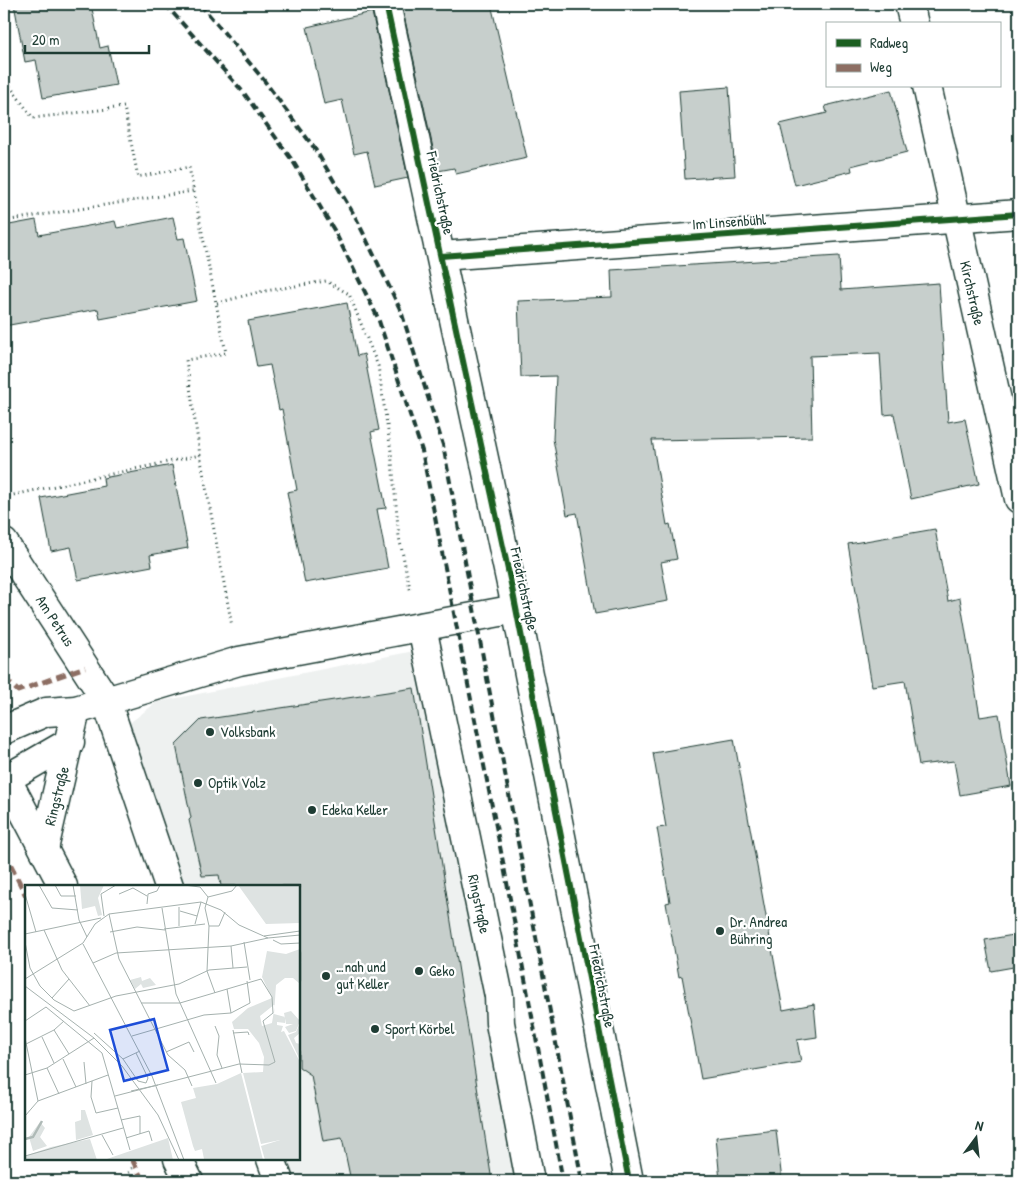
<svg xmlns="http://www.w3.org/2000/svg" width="1023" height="1185" font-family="'Patrick Hand',sans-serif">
	<rect width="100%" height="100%" fill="#fff"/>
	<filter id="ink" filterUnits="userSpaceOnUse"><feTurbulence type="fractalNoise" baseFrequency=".02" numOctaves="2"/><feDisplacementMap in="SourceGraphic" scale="10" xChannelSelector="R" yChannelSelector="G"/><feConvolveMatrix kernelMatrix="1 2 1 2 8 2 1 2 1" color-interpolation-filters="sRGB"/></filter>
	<g filter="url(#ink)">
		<path fill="#eef1f0" d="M414,651L523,1181H295L285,1159H299V886H177L123,728L157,702Z"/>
		<g fill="#c7cfcc" stroke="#1f3d34">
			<path d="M14,4H91L100,48L108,46L116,85L43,98L36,60L25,62Z"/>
			<path d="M410,4H491L527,158L456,174L454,168L438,171L402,6Z"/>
			<path d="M372,12L408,178L375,185L367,151L354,154L342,100L324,104L307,27Z"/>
			<path d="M729,87L735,176L685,179L679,91Z"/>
			<path d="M891,90L907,152L851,166L852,171L795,185L780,124L827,113L825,106Z"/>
			<path d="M173,217L178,239L184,238L197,301L100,319L98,309L4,326V226L36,220L39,235L115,221L117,228Z"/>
			<path d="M839,256L841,290L939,283L948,422L965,419L979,484L911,499L894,414L884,415L880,353L810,356L812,437L652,440L667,525L670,524L677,559L661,562L668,601L595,614L577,513L567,515L553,439L556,376L521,377L518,301L612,297L611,270Z"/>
			<path d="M347,303L357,356L364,354L379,430L371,432L386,508L377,509L388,568L305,583L287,492L297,490L282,409L279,410L270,365L257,367L248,321Z"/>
			<path d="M172,465L188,548L150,555L152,566L78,580L71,547L51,551L41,498L104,486L103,478Z"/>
			<path d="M935,529L948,601L960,598L980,717L999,714L1011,786L960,795L954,761L919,765L905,681L872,686L848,544Z"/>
			<path d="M414,688L492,1181H351L342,1138L323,1141L311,1075L299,1067V886H221L219,875L202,876L189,820L191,818L176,745L201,720Z"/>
			<path d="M734,739L783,1010L814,1004L817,1037L797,1040L801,1062L701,1079L682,976L679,977L666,903L670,902L657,828L666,827L653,753Z"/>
			<path d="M1019,934V966L991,971L985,940Z"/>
			<path d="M776,1130L782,1181H720L716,1137Z"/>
		</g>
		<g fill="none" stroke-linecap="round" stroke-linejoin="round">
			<defs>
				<g id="minor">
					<path d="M386,4L513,593L629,1181"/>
					<path d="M909,4L914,24"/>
					<path d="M927,86L1019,499"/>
					<path d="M441,256L1019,214"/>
					<path d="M4,543L106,700L169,886"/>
					<path d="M422,627L499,996L500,1023L530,1181"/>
					<path d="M4,730L46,712L76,710L239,661L516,609"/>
					<path d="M6,779L70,742"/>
					<path d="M44,849L76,710"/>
					<path d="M271,1159L279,1181"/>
				</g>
				<g id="primary">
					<path d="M4,774L63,886"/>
					<path d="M178,1159L189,1181"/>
				</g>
			</defs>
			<use href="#minor" stroke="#1f3d34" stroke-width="31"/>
			<use href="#primary" stroke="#1f3d34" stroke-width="31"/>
			<g stroke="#1f3d34" stroke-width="3" stroke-dasharray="1 4" stroke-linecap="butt">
				<path d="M4,78L33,118L124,107L138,177L189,167L226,353L186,360L200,455L232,626"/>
				<path d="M4,221L193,191"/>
				<path d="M217,303L259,292L326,281L349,294L378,366L391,451L399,537L411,593"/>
				<path d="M4,497L200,455"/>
				<path d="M123,1181L135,1164"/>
			</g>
			<use href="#minor" stroke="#fff" stroke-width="28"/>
			<use href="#primary" stroke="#fff" stroke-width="28"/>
			<g stroke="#1f3d34" stroke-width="4" stroke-dasharray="8 4" stroke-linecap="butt">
				<path d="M165,4L244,93L294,163L334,230L378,318L422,451L504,867L563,1181"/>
				<path d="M200,4L263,79L315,149L356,218L401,311L443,445L582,1181"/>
			</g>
			<g stroke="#8d6e63" stroke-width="5" stroke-dasharray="10 5" stroke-linecap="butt">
				<path d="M4,678L18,691L85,667"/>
				<path d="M4,851L26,896"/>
				<path d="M132,1159L143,1181"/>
			</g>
			<defs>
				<g id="cycleway">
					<path d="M386,4L513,593L629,1181"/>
					<path d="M441,256L1019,214"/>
				</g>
			</defs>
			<use href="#cycleway" stroke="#fff" stroke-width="9"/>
			<use href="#cycleway" stroke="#1b5e20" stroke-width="6"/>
		</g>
	</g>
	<g fill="#1f3d34" stroke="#fff" stroke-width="2">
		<circle cx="210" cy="732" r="5"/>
		<circle cx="198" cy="783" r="5"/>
		<circle cx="312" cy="810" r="5"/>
		<circle cx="720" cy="931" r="5"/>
		<circle cx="419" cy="971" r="5"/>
		<circle cx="326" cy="976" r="5"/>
		<circle cx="375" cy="1029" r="5"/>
	</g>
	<g text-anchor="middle" stroke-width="4.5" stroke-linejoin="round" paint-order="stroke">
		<g font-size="15" fill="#1f3d34" stroke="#fff">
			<text transform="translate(440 193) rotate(78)" y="5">Friedrichstraße</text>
			<text transform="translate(729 222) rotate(-4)" y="5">Im Linsenbühl</text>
			<text transform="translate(972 293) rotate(77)" y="5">Kirchstraße</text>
			<text transform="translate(524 589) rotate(78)" y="5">Friedrichstraße</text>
			<text transform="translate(55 621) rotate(57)" y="5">Am Petrus</text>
			<text transform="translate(57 796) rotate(-76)" y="5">Ringstraße</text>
			<text transform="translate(479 904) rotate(78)" y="5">Ringstraße</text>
			<text transform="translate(602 986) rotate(79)" y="5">Friedrichstraße</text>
		</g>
		<g font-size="15" fill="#1f3d34" stroke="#fff" text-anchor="start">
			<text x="220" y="737">Volksbank</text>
			<text x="208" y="788">Optik Volz</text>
			<text x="322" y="815">Edeka Keller</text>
			<text x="730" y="927">Dr. Andrea<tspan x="730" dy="17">Bühring</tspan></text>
			<text x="336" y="972">…nah und<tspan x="336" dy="17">gut Keller</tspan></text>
			<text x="429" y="976">Geko</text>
			<text x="385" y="1034">Sport Körbel</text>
		</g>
	</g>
	<g transform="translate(25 885)">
		<rect width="275" height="275" fill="#fff"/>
		<path d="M55,0H79L73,13L77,30L73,31L70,21L57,24ZM213,0H275V38L241,39ZM275,64V99L268,93H260L251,100L249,129L260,132V138L252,137V140L258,141L256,147L259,146L275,177V275H240L236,261L255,255L236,259L218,188L238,187L239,172L234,158L223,144H209L207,137L223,123L247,113L237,92L242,66L261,69ZM250,119L247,138L237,141L235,131ZM116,92L117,96L125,93L131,100L118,103L116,99L110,104L105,95ZM266,126L275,136L271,146L264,148L260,142L268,139H261L259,128ZM275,138V148L269,153L271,158L275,159V175L263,150L271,147ZM216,188L238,275L179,274L177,264L170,266L168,261L156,217L171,213L168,203L192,199ZM56,225H60L68,250L51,255L50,237L56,235ZM15,237L20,243L15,252L22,261L8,266L4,252ZM143,253L148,275H79ZM65,254L72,275H0V271L26,262Z" fill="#dee3e2" fill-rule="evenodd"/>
		<path fill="none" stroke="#afbab7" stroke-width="2.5" d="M0,254L8,252L17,236"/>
		<path fill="none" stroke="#a5b1ae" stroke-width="1" d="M14,0L27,23L53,25M30,0L36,11H51M48,0L54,35L62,52M159,0L175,2L183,12M0,9L11,47M94,9L108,3L122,11M183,12L180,23L184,41L182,86L190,108M183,12L207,6L212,0M122,19L123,9L132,6L135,0M154,22V41M137,23L151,109L191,198M155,26L172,31M84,29L94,74L143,170L160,185L167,201M79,31L76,9L91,0M170,39L176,17M184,41H194L200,27M139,44L180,39M19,45L37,85L65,121M85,47L112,42L140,45M0,49L76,33M239,51L275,46M248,55L256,59L275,58M0,57L5,83L15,101L29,115L49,126L91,111L154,99L184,85L222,82M219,57L225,95M58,59L127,191L159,275M206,61L208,83M68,78L91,68L206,61L243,53M0,94L58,58L70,39L84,29L176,17L196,25L214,40L243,53L275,50M0,101L69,153L97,181L133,230L154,275M202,104L206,128M27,113L44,94M21,122L77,168L105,265M0,136L21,122M190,141L194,151L192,170L197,183M29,145L44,169M208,145L217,188M69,148L98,174L113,196L121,198L123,193L111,168M208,148L223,147L224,150M107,151L179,130L206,128L225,118L222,96M17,152L29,178M0,153L13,216L0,231M1,159L29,145L39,136M141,167L164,157L169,167M38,174L51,202M98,174L115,166M59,177L61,199M22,183L34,209M0,190L22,183L69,153M67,196L66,212L71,228L93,223M106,206L133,200M90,211L214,179L244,180L250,177L238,136L248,128L247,112L236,94L155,118H116M13,216L83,190M96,235L115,231V249M77,250L88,270M101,253L124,246L127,256M0,271L98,243"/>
		<path fill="#1d4ed8" fill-opacity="0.15" stroke="#1d4ed8" stroke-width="2.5" d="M129,134L143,185L99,196L85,145Z"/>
		<rect width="275" height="275" fill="none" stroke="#1f3d34" stroke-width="2.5"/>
	</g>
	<rect width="1023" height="1185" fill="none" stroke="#fff" stroke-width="20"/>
	<rect x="10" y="10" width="1003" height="1165" fill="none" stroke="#1f3d34" stroke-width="2" filter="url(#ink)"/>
	<rect x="826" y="22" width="175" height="65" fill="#ffffff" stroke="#a5b1ae"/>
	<rect x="836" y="39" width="25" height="8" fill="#1b5e20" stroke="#a5b1ae"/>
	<text x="870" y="48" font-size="15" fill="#1f3d34">Radweg</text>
	<rect x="836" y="64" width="25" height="8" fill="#8d6e63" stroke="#a5b1ae"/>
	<text x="870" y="72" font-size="15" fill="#1f3d34">Weg</text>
	<g transform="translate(976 1138) rotate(15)" stroke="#ffffff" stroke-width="4" paint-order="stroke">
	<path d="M0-4L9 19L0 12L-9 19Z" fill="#1f3d34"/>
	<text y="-8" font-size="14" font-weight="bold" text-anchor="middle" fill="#1f3d34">N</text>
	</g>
	<path d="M25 45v8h124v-8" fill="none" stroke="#1f3d34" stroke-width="2.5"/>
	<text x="32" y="45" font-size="15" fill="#1f3d34" stroke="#ffffff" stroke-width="4" paint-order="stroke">20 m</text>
</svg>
